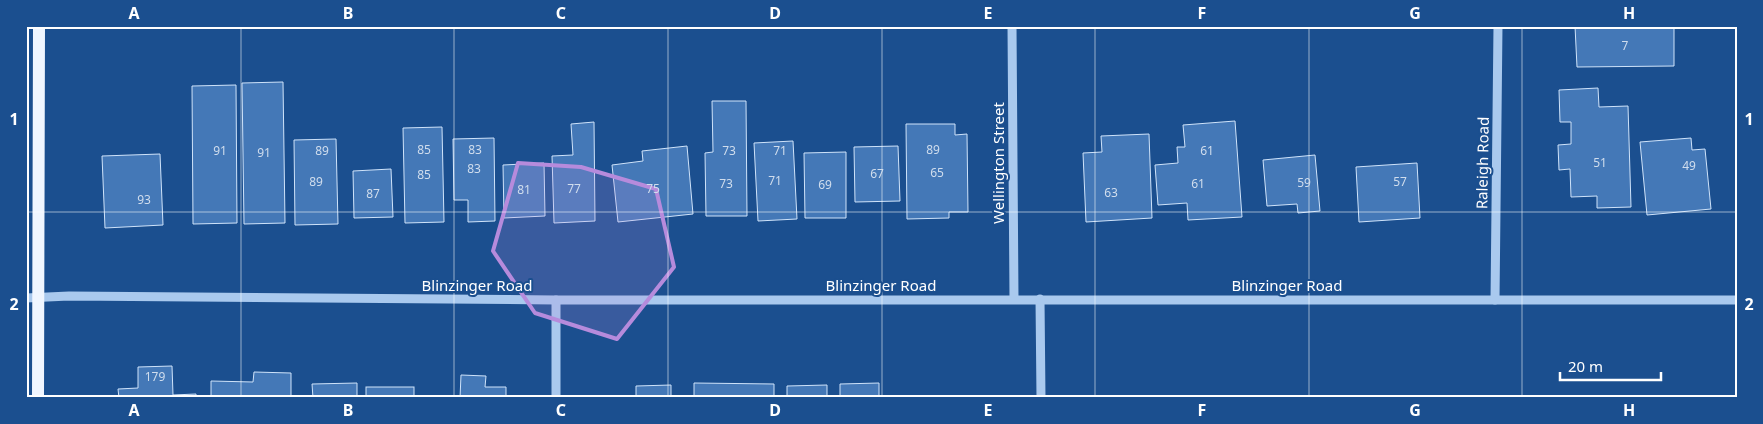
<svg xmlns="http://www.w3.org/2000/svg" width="1763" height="424" font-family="'Noto Sans',sans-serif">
	<rect width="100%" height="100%" fill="#1b4f8f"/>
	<g fill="#4478b7" stroke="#cfe3fa">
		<path d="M1575,26H1674V66L1577,67Z"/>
		<path d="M283,82L285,223L244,224L242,83Z"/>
		<path d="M236,85L237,223L193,224L192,86Z"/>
		<path d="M1598,88L1599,107L1628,106L1631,207L1597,208V196L1571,197L1570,169L1559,170L1558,145L1571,144V122H1560L1559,90Z"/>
		<path d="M712,101H746L747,216H706L705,153L713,152Z"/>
		<path d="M1235,121L1242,217L1188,220L1187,203L1158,205L1155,165L1178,163L1177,147H1185L1183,125Z"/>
		<path d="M594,122L595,221L554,223L552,156L573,155L571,124Z"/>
		<path d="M906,124H955V135L967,134L968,212H949V218L907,219Z"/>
		<path d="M442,127L444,222L405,223L403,128Z"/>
		<path d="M1149,134L1152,218L1086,222L1083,153L1102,152L1101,136Z"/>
		<path d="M494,138L495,221L468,222V200H454L453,139Z"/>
		<path d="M1691,138L1692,150L1705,149L1711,209L1647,215L1640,142Z"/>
		<path d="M336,139L338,224L295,225L294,140Z"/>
		<path d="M793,141L797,219L758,221L754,143Z"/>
		<path d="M687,146L693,214L618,222L612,165L643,161L642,151Z"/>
		<path d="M898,146L900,201L855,202L854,147Z"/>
		<path d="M846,152V218H805L804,153Z"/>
		<path d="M160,154L163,225L105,228L102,156Z"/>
		<path d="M1315,155L1320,211L1298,213L1297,204L1267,206L1263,160Z"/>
		<path d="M544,163L545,216L504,218L503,165Z"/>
		<path d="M1417,163L1420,218L1359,222L1356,167Z"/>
		<path d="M391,169L393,217L354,218L353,171Z"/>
		<path d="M172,366L173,395L196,394V398H119L118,389L138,388V367Z"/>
		<path d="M254,372L291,373V398H211V381L253,382Z"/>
		<path d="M461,375L486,376L485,387H506V398H460Z"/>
		<path d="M357,383V398H313L312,384Z"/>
		<path d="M694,383L774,384V398H694Z"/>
		<path d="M879,383V398H840V384Z"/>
		<path d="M671,385V398H636V386Z"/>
		<path d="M827,385V398H787V386Z"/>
		<rect x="366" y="387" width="48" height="11"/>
	</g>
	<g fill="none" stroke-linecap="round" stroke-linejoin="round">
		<g stroke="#a9c9ee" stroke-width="9">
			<path d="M1012,26L1014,299"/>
			<path d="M26,298L69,296L556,300H1737"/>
			<path d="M1040,299L1041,398"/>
			<path d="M556,300V398"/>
			<path d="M1495,300L1498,26"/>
		</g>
		<path stroke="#f0f6ff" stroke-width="12" d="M38,398L39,26"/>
	</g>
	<path fill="#b68bdc" fill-opacity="0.2" stroke="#b68bdc" stroke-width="4" stroke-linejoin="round" d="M518,163L581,167L656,189L674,267L617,339L535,313L493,251Z"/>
	<path fill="none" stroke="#fff" stroke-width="1" stroke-opacity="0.55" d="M241,26V398M454,26V398M668,26V398M882,26V398M1095,26V398M1309,26V398M1522,26V398M26,212H1737"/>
	<g text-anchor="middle" stroke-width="4" stroke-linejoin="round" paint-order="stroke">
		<g font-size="12" fill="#d0dded">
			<text x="1625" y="50">7</text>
			<text x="424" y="154">85</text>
			<text x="475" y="154">83</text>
			<text x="933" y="154">89</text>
			<text x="220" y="155">91</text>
			<text x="322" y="155">89</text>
			<text x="729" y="155">73</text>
			<text x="780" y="155">71</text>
			<text x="1207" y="155">61</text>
			<text x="264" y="157">91</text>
			<text x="1600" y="167">51</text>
			<text x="1689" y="170">49</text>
			<text x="474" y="173">83</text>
			<text x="937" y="177">65</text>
			<text x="877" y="178">67</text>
			<text x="424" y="179">85</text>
			<text x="775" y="185">71</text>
			<text x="316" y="186">89</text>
			<text x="1400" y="186">57</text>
			<text x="1304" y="187">59</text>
			<text x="726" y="188">73</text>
			<text x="1198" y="188">61</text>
			<text x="825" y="189">69</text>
			<text x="574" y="193">77</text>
			<text x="653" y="193">75</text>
			<text x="524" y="194">81</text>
			<text x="1111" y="197">63</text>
			<text x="373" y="198">87</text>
			<text x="144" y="204">93</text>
			<text x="155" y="381">179</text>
		</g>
		<g font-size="15" fill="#fff" stroke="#1b4f8f">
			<text transform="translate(999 163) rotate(-90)" y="5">Wellington Street</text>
			<text transform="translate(1483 163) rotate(-89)" y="5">Raleigh Road</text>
			<text x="477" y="291">Blinzinger Road</text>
			<text x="881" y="291">Blinzinger Road</text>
			<text x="1287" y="291">Blinzinger Road</text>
		</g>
	</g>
	<rect width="1763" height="424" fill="none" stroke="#1b4f8f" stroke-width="55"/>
	<path d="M1560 372v8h101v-8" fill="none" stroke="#ffffff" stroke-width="2.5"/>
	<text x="1568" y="372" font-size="15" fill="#ffffff" stroke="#1b4f8f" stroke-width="4" paint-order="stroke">20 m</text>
	<rect x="28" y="28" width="1708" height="368" fill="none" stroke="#fff" stroke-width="2"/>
	<g font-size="16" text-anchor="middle" font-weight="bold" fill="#fff">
		<text x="134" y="19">A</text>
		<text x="348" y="19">B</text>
		<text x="561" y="19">C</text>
		<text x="775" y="19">D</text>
		<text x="988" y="19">E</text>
		<text x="1202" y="19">F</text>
		<text x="1415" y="19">G</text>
		<text x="1629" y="19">H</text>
		<text x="14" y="125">1</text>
		<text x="1749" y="125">1</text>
		<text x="14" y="310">2</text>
		<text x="1749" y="310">2</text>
		<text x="134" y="416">A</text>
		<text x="348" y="416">B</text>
		<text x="561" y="416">C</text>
		<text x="775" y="416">D</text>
		<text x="988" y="416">E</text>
		<text x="1202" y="416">F</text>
		<text x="1415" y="416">G</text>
		<text x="1629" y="416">H</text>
	</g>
</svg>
